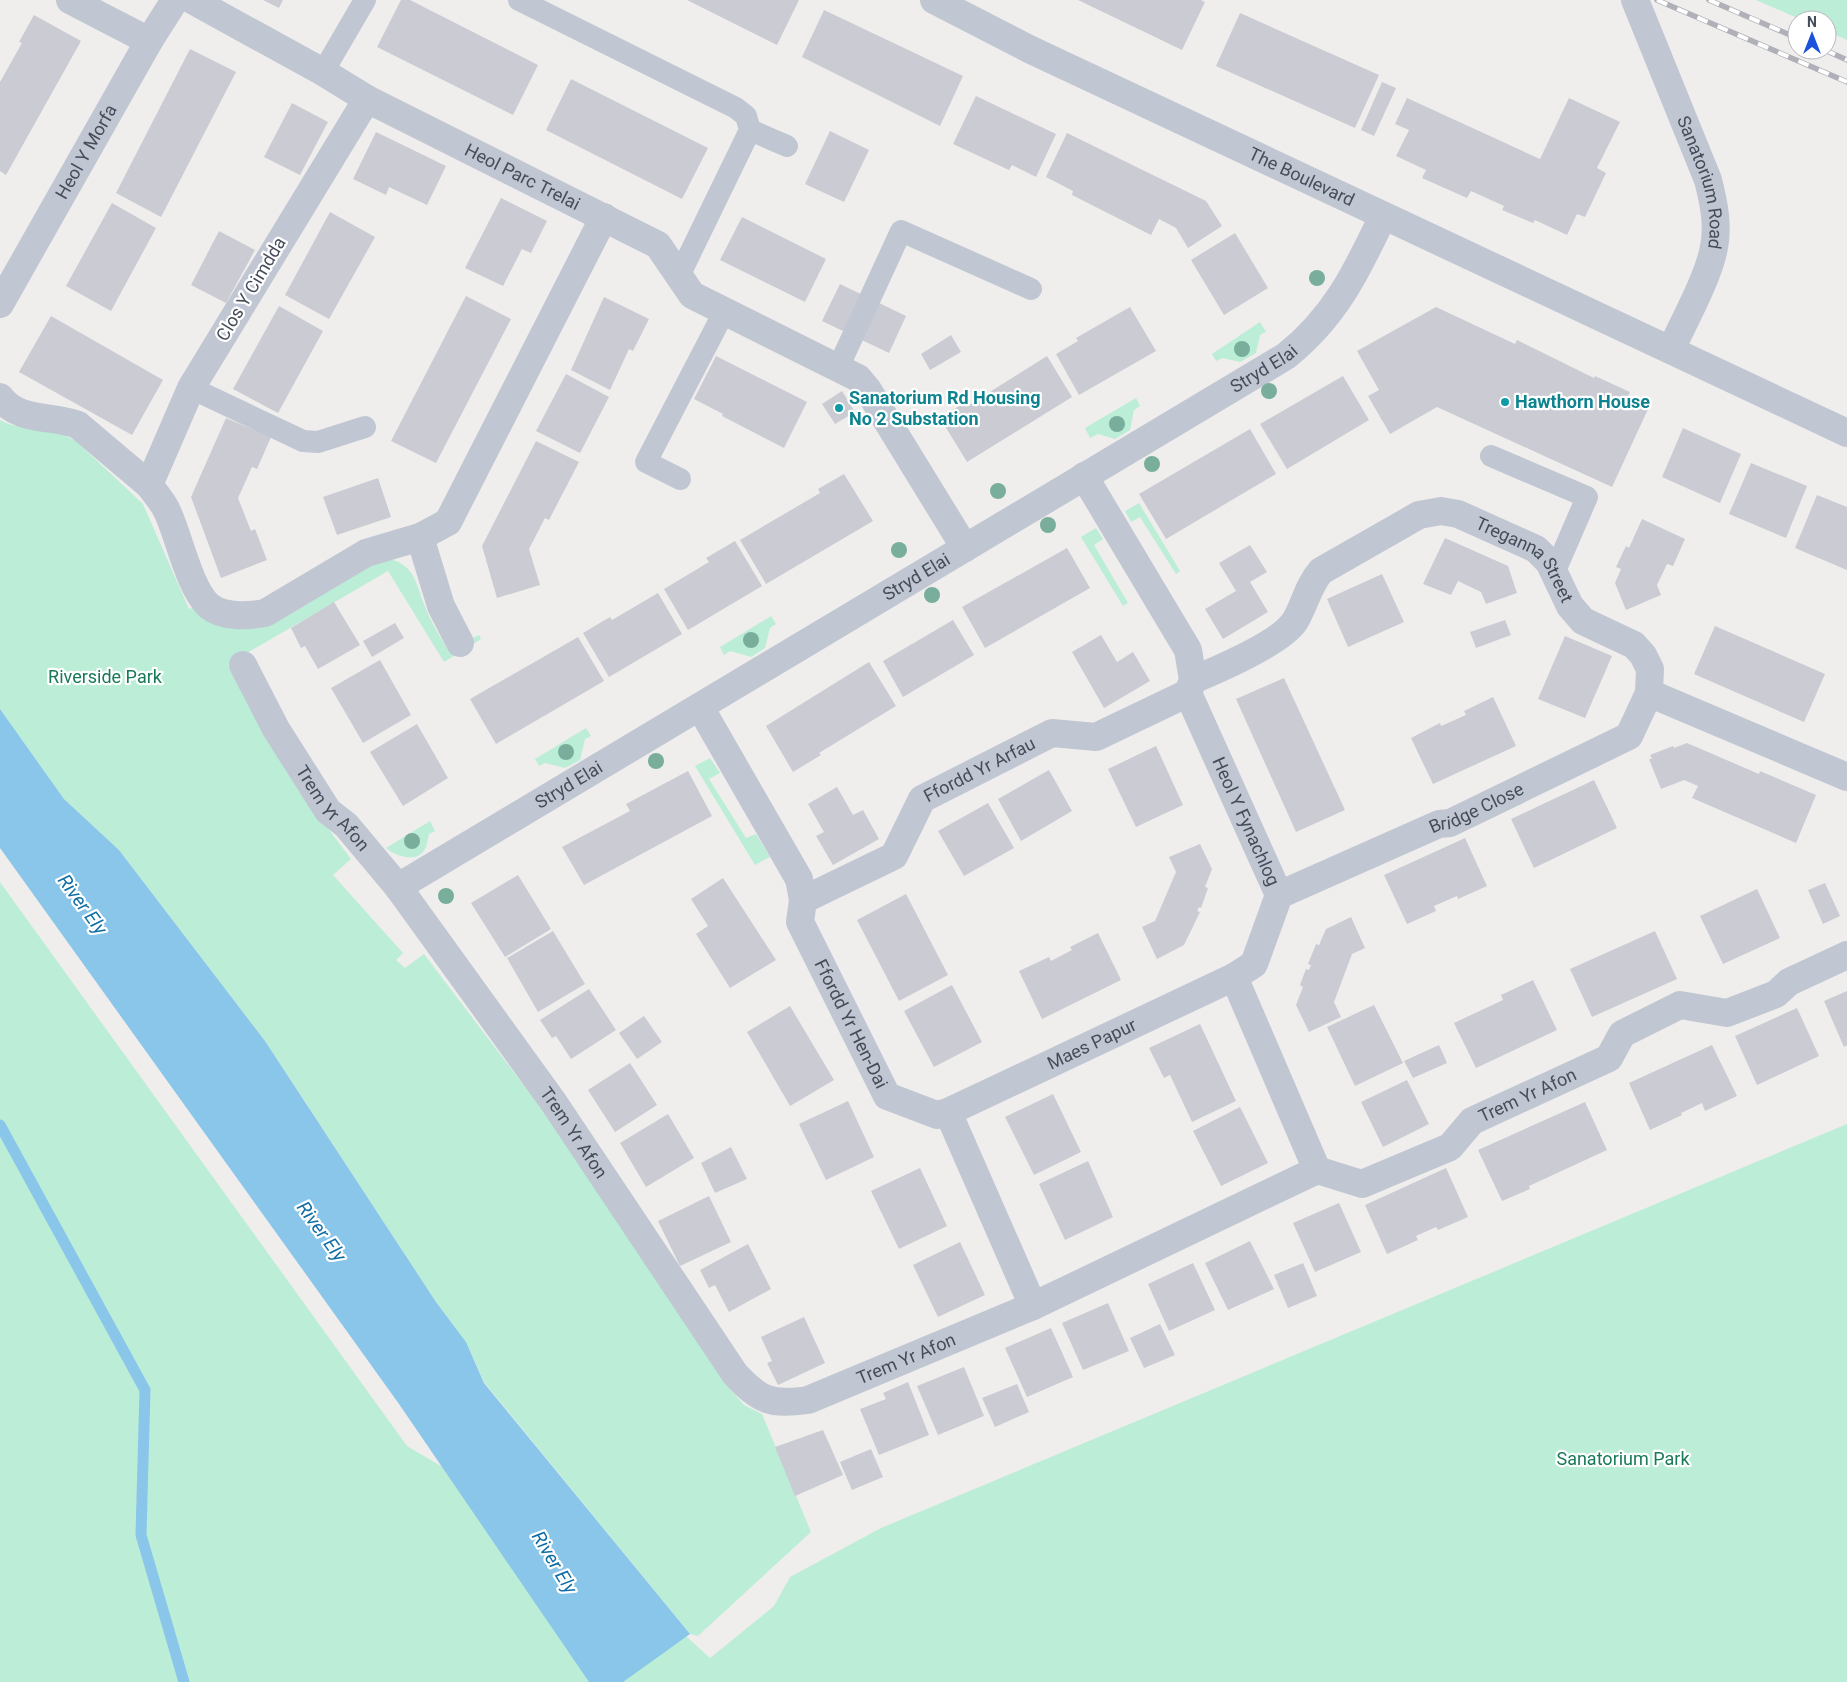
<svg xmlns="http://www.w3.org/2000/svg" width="1847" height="1682" font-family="Roboto,sans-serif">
	<rect width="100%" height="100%" fill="#f0eeed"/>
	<g fill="#bcedd7">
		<path d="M1756,0H1847V40L1827,31V20H1802Z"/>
		<path d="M1260,322L1266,332L1260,335L1256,353L1240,362L1223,358L1216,361L1212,354Z"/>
		<path d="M1136,398L1140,406L1134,410L1130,430L1115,439L1098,434L1090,438L1085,428Z"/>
		<path d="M0,420C27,434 51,426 76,441L143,504L189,609L196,606L233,627L384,558C416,563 415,583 426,609C431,623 441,637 448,651L479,635L481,639L444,662L388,571L228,664L259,723L303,795L351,859L333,875L403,953L396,960L405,968L424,954L541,1108L732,1391L744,1405L762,1414L811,1532L698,1636L690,1634L484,1382L466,1342L436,1302L265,1041L119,850L64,799L0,709Z"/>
		<path d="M1139,503L1180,571L1176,574L1140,517L1131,522L1125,511Z"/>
		<path d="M1096,528L1103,539L1094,545L1128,603L1123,606L1081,537Z"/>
		<path d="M771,616L776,624L770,628L765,648L751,657L730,651L724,655L720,647Z"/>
		<path d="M586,728L591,736L585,739L580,760L565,768L545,763L539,766L535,759Z"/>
		<path d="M710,758L720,773L709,779L746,838L756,834L770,857L755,865L695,766Z"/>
		<path d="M430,821L435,831L429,834C428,839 427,845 425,849C417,864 395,856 386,848Z"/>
		<path d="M0,882L407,1446L608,1565L710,1658L774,1606L790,1577L881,1528L1847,1124V1682H0Z"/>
	</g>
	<path fill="#8ac6ea" d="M0,709L64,799L119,850L265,1041L436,1302L466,1342L484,1383L690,1634L623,1682H589L399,1404L0,848Z"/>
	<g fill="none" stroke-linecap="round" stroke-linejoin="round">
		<path stroke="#8ac6ea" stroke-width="11" d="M0,1125L145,1390L141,1535L184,1682"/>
	</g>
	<g fill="#cacbd3">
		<path d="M263,0H283L279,8Z"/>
		<path d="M401,0H410L538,65L513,115L377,47Z"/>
		<path d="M687,0H799L777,45Z"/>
		<path d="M1078,0H1201L1205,2L1182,50Z"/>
		<path d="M824,10L963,76L940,126L802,57Z"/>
		<path d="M1240,13L1379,75L1355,128L1216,66Z"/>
		<path d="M34,15L81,41L6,175L0,171V82L22,43L19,42Z"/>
		<path d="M190,49L236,72L161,217L116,193Z"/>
		<path d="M571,79L708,148L682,199L546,130Z"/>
		<path d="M1382,82L1396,88L1374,136L1361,130Z"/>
		<path d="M976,96L1056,134L1036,177L1012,165L1009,170L953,144Z"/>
		<path d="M1407,98L1540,159L1569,98L1620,122L1597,168L1606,173L1585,217L1577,214L1567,235L1535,220L1533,223L1502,210L1504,206L1471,191L1467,198L1422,178L1426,170L1396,156L1409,130L1395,124Z"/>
		<path d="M292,103L328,122L300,175L264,157Z"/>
		<path d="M830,131L869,150L844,202L805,184Z"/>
		<path d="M376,132L446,166L427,205L389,187L386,195L353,179Z"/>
		<path d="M1067,133L1206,201L1222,226L1188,248L1176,228L1159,219L1151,235L1072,195L1073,191L1046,177Z"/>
		<path d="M501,198L547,221L531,253L522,249L503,286L465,268Z"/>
		<path d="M112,203L156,228L111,311L66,286Z"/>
		<path d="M330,212L375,237L329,319L285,295Z"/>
		<path d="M742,217L826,259L805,302L720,260Z"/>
		<path d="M219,231L255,250L226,303L191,285Z"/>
		<path d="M1235,233L1268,288L1224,315L1191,260Z"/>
		<path d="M840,284L906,316L889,353L822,321Z"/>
		<path d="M466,296L511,319L436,463L391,441Z"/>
		<path d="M604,297L649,319L633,351L629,349L610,390L571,370Z"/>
		<path d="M279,306L323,331L278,413L233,389Z"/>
		<path d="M1130,307L1156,351L1079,395L1056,354L1078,341L1076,338Z"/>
		<path d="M1436,307L1515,344L1517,340L1594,378L1595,376L1630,392L1628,397L1649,407L1612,487L1437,407L1390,434L1368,396L1379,390L1357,351Z"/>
		<path d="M51,316L163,380L132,435L19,372Z"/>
		<path d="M951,335L961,352L930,370L921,354Z"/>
		<path d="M716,356L807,402L784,448L722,416L723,414L694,399Z"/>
		<path d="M1047,356L1072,397L967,462L940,418L967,401L969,405Z"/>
		<path d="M566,374L609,397L580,453L536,431Z"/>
		<path d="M1343,376L1369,420L1287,469L1260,424Z"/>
		<path d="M842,391L855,412L835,424L822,404Z"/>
		<path d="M226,418L271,437L257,469L252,467L238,498L251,531L255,529L267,560L221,578L191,497Z"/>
		<path d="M1683,428L1741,454L1720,503L1662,477Z"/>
		<path d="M1250,429L1276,474L1166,539L1139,494Z"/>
		<path d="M536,441L579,462L549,520L545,518L529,549L540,585L497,598L482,546Z"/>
		<path d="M1751,463L1807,486L1786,538L1729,514Z"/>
		<path d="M844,474L873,521L766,584L740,540L820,493L818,489Z"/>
		<path d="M378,478L391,517L337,535L323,497Z"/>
		<path d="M1817,495L1847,507V570L1795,548Z"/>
		<path d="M1642,519L1685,539L1673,566L1667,564L1657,585L1661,595L1626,610L1615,583L1621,569L1616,567L1626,546L1629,548Z"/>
		<path d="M1445,538L1508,566L1517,593L1486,604L1481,592L1458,581L1451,595L1423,584Z"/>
		<path d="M735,541L762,586L688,630L664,589L709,562L706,558Z"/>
		<path d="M1250,545L1267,572L1250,582L1268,612L1223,639L1205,609L1236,591L1219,563Z"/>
		<path d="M1067,548L1090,588L985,648L962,607Z"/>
		<path d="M1382,574L1404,622L1348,647L1327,599Z"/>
		<path d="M658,593L682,634L609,677L583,633L610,617L612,620Z"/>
		<path d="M334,602L360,645L318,669L305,646L301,648L291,628Z"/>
		<path d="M953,620L974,655L903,697L883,661Z"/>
		<path d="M1505,620L1511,635L1476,648L1470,632Z"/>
		<path d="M395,623L404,638L372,657L363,641Z"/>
		<path d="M1715,626L1825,674L1804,722L1694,674Z"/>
		<path d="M1101,635L1117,662L1133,652L1150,681L1104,708L1072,652Z"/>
		<path d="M1565,636L1612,656L1585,718L1538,699Z"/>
		<path d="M578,637L604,681L496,744L470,699Z"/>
		<path d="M380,660L411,715L363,743L331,688Z"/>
		<path d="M869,662L896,706L819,753L821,755L793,772L766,726Z"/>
		<path d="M1284,678L1345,810L1296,832L1236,699Z"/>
		<path d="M1493,697L1516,746L1433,784L1411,738L1440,723L1441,726L1466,715L1464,711Z"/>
		<path d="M417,724L448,778L403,806L370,752Z"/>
		<path d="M1687,743L1759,774L1760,771L1816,795L1796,843L1692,798L1698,786L1684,780L1661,789L1649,759H1652L1650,755L1673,746L1674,748Z"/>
		<path d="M1156,746L1183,805L1136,827L1108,769Z"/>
		<path d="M1049,770L1072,811L1021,841L998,799Z"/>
		<path d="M688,771L712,816L584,885L562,847L630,811L626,804Z"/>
		<path d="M1594,780L1617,828L1534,868L1511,819Z"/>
		<path d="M837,787L853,815L863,810L879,839L833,865L816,836L824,832L808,804Z"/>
		<path d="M988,803L1014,848L964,876L938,831Z"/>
		<path d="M1465,838L1487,886L1458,899L1457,896L1434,906L1436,911L1407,924L1384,875Z"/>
		<path d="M1200,844L1212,869L1205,887L1208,888L1201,908L1199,907L1197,911L1200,912L1184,945L1157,959L1142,927L1155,921L1176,872L1169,857Z"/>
		<path d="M518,875L551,929L505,957L471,903Z"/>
		<path d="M723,878L776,960L730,988L696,934L708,926L691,899Z"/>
		<path d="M1825,883L1840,916L1823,924L1808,890Z"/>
		<path d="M1757,889L1780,938L1723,964L1700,916Z"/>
		<path d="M906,894L948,975L899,1001L857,920Z"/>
		<path d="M1351,917L1365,948L1352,954L1334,1002L1341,1017L1309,1032L1296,1005L1303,987L1300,985L1306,969L1309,970L1311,965L1308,964L1316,944L1319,945L1326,929Z"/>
		<path d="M553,931L585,984L538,1012L507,958Z"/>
		<path d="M1655,931L1677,979L1592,1017L1570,969Z"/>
		<path d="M1098,933L1121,980L1042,1019L1019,971L1049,957L1051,961L1072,950L1070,947Z"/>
		<path d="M1533,980L1557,1030L1476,1068L1454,1023L1503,1000L1501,995Z"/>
		<path d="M952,985L982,1042L934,1067L904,1011Z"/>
		<path d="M589,989L616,1030L571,1059L556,1036L552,1038L540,1020Z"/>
		<path d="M1847,991V1045L1844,1047L1824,1001Z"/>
		<path d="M1374,1005L1403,1063L1355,1086L1327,1027Z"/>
		<path d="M790,1006L834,1080L790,1106L747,1032Z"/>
		<path d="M1797,1008L1819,1056L1757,1085L1735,1036Z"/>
		<path d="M644,1016L662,1042L637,1059L619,1033Z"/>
		<path d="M1200,1024L1236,1101L1192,1122L1170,1075L1164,1078L1149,1048Z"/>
		<path d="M1439,1045L1447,1063L1413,1078L1404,1061Z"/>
		<path d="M1712,1045L1737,1096L1705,1111L1702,1103L1681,1113L1682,1115L1650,1130L1629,1083Z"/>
		<path d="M630,1063L657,1105L615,1132L588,1090Z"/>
		<path d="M1407,1080L1429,1124L1383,1147L1361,1102Z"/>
		<path d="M1053,1094L1081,1152L1034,1175L1005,1117Z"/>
		<path d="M848,1101L874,1157L826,1180L799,1124Z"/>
		<path d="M1585,1102L1607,1150L1529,1186L1530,1189L1502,1201L1478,1150Z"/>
		<path d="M1240,1107L1268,1163L1221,1186L1193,1131Z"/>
		<path d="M668,1114L694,1158L646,1187L620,1143Z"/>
		<path d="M731,1147L747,1179L715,1193L701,1163Z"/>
		<path d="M1088,1161L1113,1217L1065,1240L1039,1184Z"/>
		<path d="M920,1168L947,1226L899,1249L871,1191Z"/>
		<path d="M1446,1168L1468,1217L1438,1230L1436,1227L1416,1236L1418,1240L1387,1254L1365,1205Z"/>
		<path d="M709,1196L731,1242L680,1266L658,1221Z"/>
		<path d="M1339,1203L1361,1252L1315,1272L1293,1223Z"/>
		<path d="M1250,1241L1274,1289L1228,1310L1205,1263Z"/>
		<path d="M960,1242L985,1295L938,1317L913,1265Z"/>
		<path d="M748,1244L771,1289L729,1312L715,1285L709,1288L700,1270Z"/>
		<path d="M1193,1263L1215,1310L1169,1331L1148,1284Z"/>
		<path d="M1303,1263L1317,1296L1288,1308L1274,1275Z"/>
		<path d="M1108,1303L1129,1351L1083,1370L1062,1323Z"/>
		<path d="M804,1317L825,1363L778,1385L767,1363L772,1361L761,1337Z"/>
		<path d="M1160,1324L1175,1355L1144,1368L1130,1338Z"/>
		<path d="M1051,1328L1073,1377L1027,1397L1005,1348Z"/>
		<path d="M964,1367L984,1416L938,1435L917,1386Z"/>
		<path d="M908,1382L929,1435L879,1455L860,1409L886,1399L883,1393Z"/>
		<path d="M1017,1384L1029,1412L995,1427L982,1398Z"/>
		<path d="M823,1430L843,1475L795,1496L775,1447Z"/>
		<path d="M871,1449L883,1477L852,1490L840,1462Z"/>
	</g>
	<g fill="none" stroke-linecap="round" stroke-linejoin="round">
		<g stroke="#c1c7d2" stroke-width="22">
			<path d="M519,0L736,108L746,116L750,130L680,274"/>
			<path d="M323,72L365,0"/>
			<path d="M750,130L787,146"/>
			<path d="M838,368L901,231L1031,289"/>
			<path d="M191,388L303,441L318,442L365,427"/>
			<path d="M1491,456L1587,497L1555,571"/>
			<path d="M680,479L646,462L724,312"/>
		</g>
		<g stroke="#c1c7d2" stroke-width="28">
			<path d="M70,0L149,41"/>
			<path id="s1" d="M192,0L323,72L367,99L658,245L692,295L858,378L868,390L965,548"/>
			<path id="s2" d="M934,0L1029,49L1847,433"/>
			<path id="s3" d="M1635,0L1708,180C1714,203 1719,228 1713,252C1706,282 1684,321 1671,350"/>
			<path d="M367,99L191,388L149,485C155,493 163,502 167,511C179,536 189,588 209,606C224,618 247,616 265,613L366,553L420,537L448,522L604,217"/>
			<path id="s4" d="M0,304L149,41L175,0"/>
			<path d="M0,397C18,422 51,415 78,425L149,485"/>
			<path id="s5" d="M1084,476L1188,650L1193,680L1188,693L1279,895L1254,964L1234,977L1317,1170"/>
			<path d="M420,537L441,606L460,643"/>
			<path id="s6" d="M243,665L276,729L328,811L346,825L398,887L554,1103L735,1374C760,1401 771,1405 808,1400L1033,1306L1317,1170L1362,1184L1450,1147L1472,1121L1609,1058L1622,1034L1680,1005L1727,1013L1776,994L1789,982L1847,955"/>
			<path id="s7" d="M1193,680C1217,670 1281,643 1295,621C1305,604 1308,586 1321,571L1419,515L1441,511L1458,514L1536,549L1549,562L1570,606L1583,621L1634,645L1643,655L1650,669L1649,693L1847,777"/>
			<path id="s8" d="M700,707L799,879L803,900L800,922L887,1096L937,1115L948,1112L1033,1306"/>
			<path id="s9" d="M398,887L1286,356C1335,317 1357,271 1383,216"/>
			<path id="s10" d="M1279,895L1439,824L1450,823L1629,736L1649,693"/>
			<path id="s11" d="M803,900L894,856L922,799L1052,733L1096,737L1188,693"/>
			<path id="s12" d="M948,1112L1234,977"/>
		</g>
		<defs>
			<g id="rail">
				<path d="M1657,0L1847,82"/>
				<path d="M1709,0L1797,38"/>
				<path d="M1825,50L1847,60"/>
			</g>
		</defs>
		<use href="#rail" stroke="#b0b1b8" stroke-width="5.5"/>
		<use href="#rail" stroke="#fff" stroke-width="4" stroke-dasharray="11" stroke-linecap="butt"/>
	</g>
	<g fill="#79ae9c">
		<circle cx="1317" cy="278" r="8"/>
		<circle cx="1242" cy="349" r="8"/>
		<circle cx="1269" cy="391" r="8"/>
		<circle cx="1117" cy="424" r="8"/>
		<circle cx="1152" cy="464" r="8"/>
		<circle cx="998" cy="491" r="8"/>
		<circle cx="1048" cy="525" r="8"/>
		<circle cx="899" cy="550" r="8"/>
		<circle cx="932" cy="595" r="8"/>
		<circle cx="751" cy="640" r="8"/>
		<circle cx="566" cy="752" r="8"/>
		<circle cx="656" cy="761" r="8"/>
		<circle cx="412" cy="841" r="8"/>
		<circle cx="446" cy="896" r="8"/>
	</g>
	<g fill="#0f9aa8" stroke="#fff" stroke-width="2">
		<circle cx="1505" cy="402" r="5"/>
		<circle cx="839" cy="408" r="5"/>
	</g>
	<g text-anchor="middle" stroke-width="4.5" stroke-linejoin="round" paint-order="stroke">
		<g font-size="18" fill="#464d5a" stroke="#fff">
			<text dy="6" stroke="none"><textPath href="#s4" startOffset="175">Heol Y Morfa</textPath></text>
			<text dy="6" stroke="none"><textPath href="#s1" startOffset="375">Heol Parc Trelai</textPath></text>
			<text dy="6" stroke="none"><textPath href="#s2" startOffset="408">The Boulevard</textPath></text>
			<text dy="6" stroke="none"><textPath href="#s3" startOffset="195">Sanatorium Road</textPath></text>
			<text transform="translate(251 289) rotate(-59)" y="6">Clos Y Cimdda</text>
			<text dy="6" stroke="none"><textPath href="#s9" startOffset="1009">Stryd Elai</textPath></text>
			<text dy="6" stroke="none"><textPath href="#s7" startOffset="412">Treganna Street</textPath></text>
			<text dy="6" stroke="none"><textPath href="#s9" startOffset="604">Stryd Elai</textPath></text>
			<text dy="6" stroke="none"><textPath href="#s11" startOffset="229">Ffordd Yr Arfau</textPath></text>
			<text dy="6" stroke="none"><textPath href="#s9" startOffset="199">Stryd Elai</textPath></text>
			<text dy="6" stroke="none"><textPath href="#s6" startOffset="170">Trem Yr Afon</textPath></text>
			<text dy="6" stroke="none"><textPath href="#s10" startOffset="216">Bridge Close</textPath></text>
			<text dy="6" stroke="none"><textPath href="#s5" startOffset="388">Heol Y Fynachlog</textPath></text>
			<text dy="6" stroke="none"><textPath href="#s8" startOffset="356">Ffordd Yr Hen-Dai</textPath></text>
			<text dy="6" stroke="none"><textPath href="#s12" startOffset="159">Maes Papur</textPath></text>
			<text dy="6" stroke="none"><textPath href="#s6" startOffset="1744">Trem Yr Afon</textPath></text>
			<text dy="6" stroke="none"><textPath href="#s6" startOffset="575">Trem Yr Afon</textPath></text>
			<text dy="6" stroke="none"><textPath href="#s6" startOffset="1054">Trem Yr Afon</textPath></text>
		</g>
		<g font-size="18" font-weight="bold" fill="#0d838f" stroke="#fff" text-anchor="start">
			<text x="849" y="404">Sanatorium Rd Housing<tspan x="849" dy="21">No 2 Substation</tspan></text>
			<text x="1515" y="408">Hawthorn House</text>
		</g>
		<g font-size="18" fill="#187a59" stroke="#fff">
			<text x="105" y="683">Riverside Park</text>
			<text x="1623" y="1465">Sanatorium Park</text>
		</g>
		<g font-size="19" font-style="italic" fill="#0f6da4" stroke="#fff">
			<text transform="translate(83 904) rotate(54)" y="7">River Ely</text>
			<text transform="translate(322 1231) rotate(54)" y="7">River Ely</text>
			<text transform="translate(555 1562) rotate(59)" y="7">River Ely</text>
		</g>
	</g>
	<g transform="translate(1812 35)"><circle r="24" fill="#ffffff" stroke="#b5b8bd"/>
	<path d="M0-4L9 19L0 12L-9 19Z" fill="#1c51db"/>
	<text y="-8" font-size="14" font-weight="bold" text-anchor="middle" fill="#464d5a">N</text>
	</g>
</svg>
